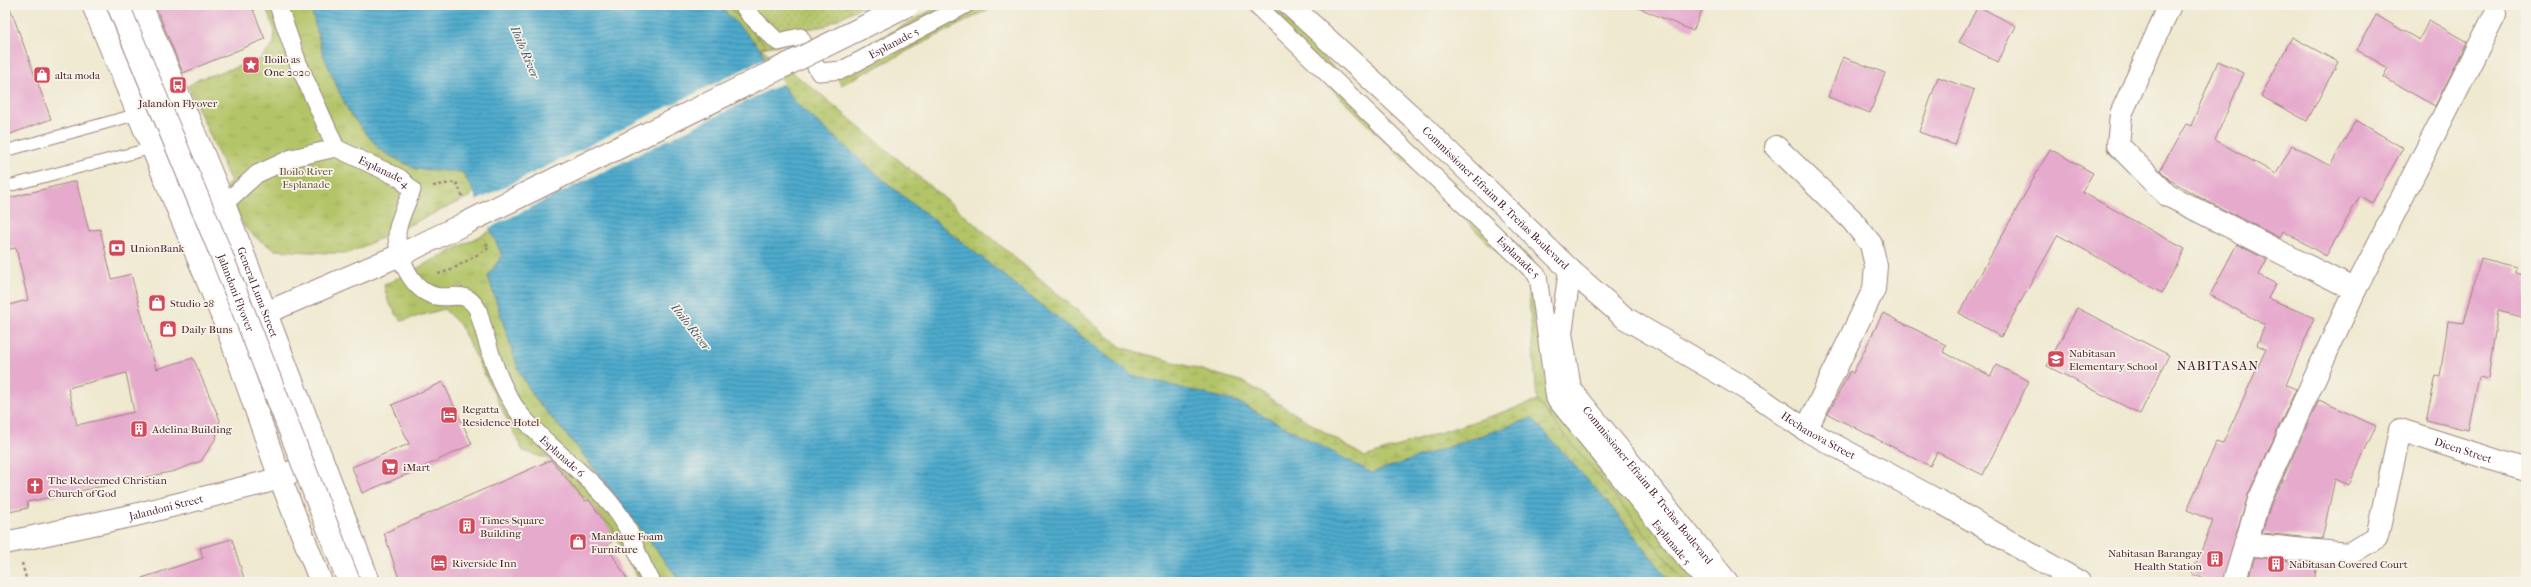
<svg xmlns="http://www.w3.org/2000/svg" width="2531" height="587" font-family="'IM FELL French Canon',serif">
	<defs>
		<pattern id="grass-dots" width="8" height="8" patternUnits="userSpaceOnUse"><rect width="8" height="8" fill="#b3c468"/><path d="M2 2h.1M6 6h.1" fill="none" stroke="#9ba85a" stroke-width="1.8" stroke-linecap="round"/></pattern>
		<pattern id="wetland-marsh" width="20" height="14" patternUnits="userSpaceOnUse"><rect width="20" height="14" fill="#b3c468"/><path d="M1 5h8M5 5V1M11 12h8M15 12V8" fill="none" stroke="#9ba85a"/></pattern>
		<pattern id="park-tufts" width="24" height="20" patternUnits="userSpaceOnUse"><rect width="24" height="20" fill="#b3c468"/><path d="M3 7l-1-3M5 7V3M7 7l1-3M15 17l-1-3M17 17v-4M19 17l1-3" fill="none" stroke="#9ba85a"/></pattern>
		<pattern id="water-rules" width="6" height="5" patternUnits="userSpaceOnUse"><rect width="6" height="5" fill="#4daacc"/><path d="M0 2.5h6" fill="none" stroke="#428aa6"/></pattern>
	</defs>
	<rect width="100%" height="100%" fill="#f7f3e8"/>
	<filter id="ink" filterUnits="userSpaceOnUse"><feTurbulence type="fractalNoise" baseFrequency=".025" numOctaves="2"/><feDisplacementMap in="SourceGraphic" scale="8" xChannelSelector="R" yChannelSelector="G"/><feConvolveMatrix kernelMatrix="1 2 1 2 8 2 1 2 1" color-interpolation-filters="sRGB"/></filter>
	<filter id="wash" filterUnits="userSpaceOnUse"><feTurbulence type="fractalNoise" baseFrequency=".012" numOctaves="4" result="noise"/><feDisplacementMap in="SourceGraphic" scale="16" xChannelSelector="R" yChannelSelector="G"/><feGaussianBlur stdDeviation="0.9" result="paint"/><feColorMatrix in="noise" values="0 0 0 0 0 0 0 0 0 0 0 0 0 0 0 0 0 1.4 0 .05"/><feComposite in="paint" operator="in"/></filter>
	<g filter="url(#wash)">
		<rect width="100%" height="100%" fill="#efe9d0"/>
		<path fill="url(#grass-dots)" stroke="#7e724a" d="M747,5H864L825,26L775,34Z"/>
		<path fill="url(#wetland-marsh)" stroke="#7e724a" d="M676,5H728L767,47L761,48L824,97L1121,347L1244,382L1365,457L1537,401L1685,582H1373L1190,443Z"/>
		<g fill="url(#park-tufts)" stroke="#7e724a">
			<path d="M265,5H310L323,54L350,114L381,151L462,172L473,190L471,196L349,253H329L275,250L258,239L244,227L226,186L231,182L188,86L199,79L259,60L274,44L275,31Z"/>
			<path d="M728,5H744L774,34L807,31L785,43L767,47Z"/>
			<path d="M941,5H997L841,85L831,65Z"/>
			<path d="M1247,5H1272L1398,133L1538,267L1559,396L1709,582H1685L1537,401L1528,282Z"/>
			<path d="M492,230L502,256L488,276L519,371L536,400L578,448L681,582H640L616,538L589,500L582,497L552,460L523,451L460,325L444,309L401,321L388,301L384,285Z"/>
		</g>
		<path fill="url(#water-rules)" stroke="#4c647c" d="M310,5H719L760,48L781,84L799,106L893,188L1131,375L1238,402L1372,473L1532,418L1610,505L1671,582H681L578,448L536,400L519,371L488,276L502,256L473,190L462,172L416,169L381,151L350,114L340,94L323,54Z"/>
		<path fill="#efe9d0" d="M768,57L783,83L489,228L476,201Z"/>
		<g id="blocks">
			<g fill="#e6aacd" fill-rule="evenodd">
				<path d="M5,5H9L51,119L5,136Z"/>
				<path d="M155,5H251L265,39L183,73Z"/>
				<path d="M1632,5H1704L1693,31Z"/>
				<path d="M1978,6L2016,26L1998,62L1959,42Z"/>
				<path d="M2376,15L2419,40L2429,20L2467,42L2435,106L2383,77L2388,68L2357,50Z"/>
				<path d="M2292,37L2338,62L2307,121L2261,96Z"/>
				<path d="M1843,57L1885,73L1870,113L1828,97Z"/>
				<path d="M2218,61L2244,73L2215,140L2276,174L2292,145L2330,166L2356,120L2403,148L2372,203L2360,196L2326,256L2283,231L2280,238L2201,198L2170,180L2160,170L2186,124L2191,126Z"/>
				<path d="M1938,77L1974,90L1955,145L1919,132Z"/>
				<path d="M2050,149L2093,173L2082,192L2185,249L2162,293L2058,235L2001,337L1959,313Z"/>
				<path d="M76,181L89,231L100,229L112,279L131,274L156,369L193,358L220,420L216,438L201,461L175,471L27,502L28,508L5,513V306L28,300L16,248L5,250V199ZM126,373L134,412L77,425L68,388Z"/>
				<path d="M2237,244L2267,260L2259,275L2276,284L2268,298L2314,318L2286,385L2296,389L2248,495L2222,582H2212L2192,574L2213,521L2187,510L2217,441L2223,443L2266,349L2257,345L2265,325L2210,295Z"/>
				<path d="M2481,258L2516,267L2515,273L2526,276V318L2498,311L2488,379L2479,377L2468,430L2426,420L2436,376L2440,377L2448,321L2464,323Z"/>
				<path d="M2077,308L2169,355L2140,414L2047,366Z"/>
				<path d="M1883,313L1946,345L1943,352L1991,376L1996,365L2029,381L1983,475L1937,452L1930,466L1828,414L1850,371L1853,373Z"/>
				<path d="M443,382L472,444L415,471L362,493L352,467L409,444L392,405Z"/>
				<path d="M2319,400L2376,426L2349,485L2335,479L2322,539L2262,533L2271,504Z"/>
				<path d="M551,460L585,501L589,500L616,538L607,546L629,582H400L384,533Z"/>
				<path d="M232,539L245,582H143L142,578L203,558L200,548Z"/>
				<path d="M2255,557L2317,564L2314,582H2247Z"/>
			</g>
		</g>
	</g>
	<g filter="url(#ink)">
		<use href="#blocks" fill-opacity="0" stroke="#9c847e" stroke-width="1"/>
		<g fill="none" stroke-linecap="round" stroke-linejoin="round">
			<defs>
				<g id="service">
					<path d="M5,151L138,114"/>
					<path d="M5,187L152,148"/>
				</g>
				<g id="pedestrian">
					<path d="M278,5L298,63L336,148"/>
					<path id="s1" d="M743,5L749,14L778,42L800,37L819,72L842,70L965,5"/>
					<path id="s2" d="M1256,5L1538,276L1555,399L1704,582"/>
					<path id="s3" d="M224,204L257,174L292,158L336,148L400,178L412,190C407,204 398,219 397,234C397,256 411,290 435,296C454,300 465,288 478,310C488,345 497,384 520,414C548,449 588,473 615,509C634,532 636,559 652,582"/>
				</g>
				<g id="minor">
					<path d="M2170,5L2121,114L2118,145L2167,195L2355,290"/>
					<path d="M1776,147L1851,219L1871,244L1876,266L1874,289L1806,430"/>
					<path id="s4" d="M2245,544L2349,554L2377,537L2400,430L2526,470"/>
					<path d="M2234,582L2259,500L2355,290L2495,15"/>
				</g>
				<g id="tertiary">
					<path id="s5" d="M1570,270L1561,333L1570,389L1727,582"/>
					<path id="s6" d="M5,543L135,515L259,484L280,478L321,457"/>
				</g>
				<g id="secondary">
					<path d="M93,5L228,330L280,478L321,582"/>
					<path id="s7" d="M141,5L224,204L369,582"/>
					<path id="s8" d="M1290,5L1421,125L1570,270L1625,318L1748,390L1806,430L1944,504L2079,582"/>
					<path d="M254,318L400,255L466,223"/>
				</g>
			</defs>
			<use href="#service" stroke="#9c847e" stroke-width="13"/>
			<use href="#pedestrian" stroke="#9c847e" stroke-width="19"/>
			<use href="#minor" stroke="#9c847e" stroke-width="24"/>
			<use href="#tertiary" stroke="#9c847e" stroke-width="24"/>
			<use href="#secondary" stroke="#9c847e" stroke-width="24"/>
			<g stroke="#9c847e" stroke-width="2.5" stroke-dasharray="3 3" stroke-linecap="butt">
				<path d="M433,186L456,182L463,197"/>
				<path d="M438,274L451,270L489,248L484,240"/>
				<path d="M22,563L27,582"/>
			</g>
			<use href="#service" stroke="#fff" stroke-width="11"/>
			<use href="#pedestrian" stroke="#fff" stroke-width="17"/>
			<use href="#minor" stroke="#fff" stroke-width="22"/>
			<use href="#tertiary" stroke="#fff" stroke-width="22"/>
			<use href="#secondary" stroke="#fff" stroke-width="22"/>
			<defs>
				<path id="secondary-bridge" d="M466,223L908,5"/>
				<g id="trunk-bridge">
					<path id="s9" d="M118,5L219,249L349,582"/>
				</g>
			</defs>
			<use href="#secondary-bridge" stroke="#9c847e" stroke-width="24" stroke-linecap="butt"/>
			<use href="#trunk-bridge" stroke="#9c847e" stroke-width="24" stroke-linecap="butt"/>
			<use href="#secondary-bridge" stroke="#fff" stroke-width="22"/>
			<use href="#trunk-bridge" stroke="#fff" stroke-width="22"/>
		</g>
	</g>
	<defs>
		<symbol id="sight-square" viewBox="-11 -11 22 22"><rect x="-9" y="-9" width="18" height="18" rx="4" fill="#d1495b" stroke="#f7f3e8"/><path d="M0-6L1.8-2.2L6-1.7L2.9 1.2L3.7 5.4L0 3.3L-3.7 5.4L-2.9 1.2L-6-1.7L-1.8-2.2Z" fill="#fff"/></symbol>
		<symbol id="shop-square" viewBox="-11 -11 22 22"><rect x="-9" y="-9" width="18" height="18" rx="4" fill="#d1495b" stroke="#f7f3e8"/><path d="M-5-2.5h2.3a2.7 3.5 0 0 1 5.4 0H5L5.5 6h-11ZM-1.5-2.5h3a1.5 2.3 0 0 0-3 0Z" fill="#fff"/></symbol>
		<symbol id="bus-square" viewBox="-11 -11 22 22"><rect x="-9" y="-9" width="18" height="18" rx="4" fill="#d1495b" stroke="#f7f3e8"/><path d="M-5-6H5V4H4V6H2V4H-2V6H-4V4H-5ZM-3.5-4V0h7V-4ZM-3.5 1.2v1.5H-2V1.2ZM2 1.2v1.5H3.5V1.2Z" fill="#fff"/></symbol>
		<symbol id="bank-square" viewBox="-11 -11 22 22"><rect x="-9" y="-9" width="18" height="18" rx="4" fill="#d1495b" stroke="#f7f3e8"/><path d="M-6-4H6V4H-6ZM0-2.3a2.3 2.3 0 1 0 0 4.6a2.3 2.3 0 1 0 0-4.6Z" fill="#fff"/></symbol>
		<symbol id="school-square" viewBox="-11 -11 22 22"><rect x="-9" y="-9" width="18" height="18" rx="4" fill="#d1495b" stroke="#f7f3e8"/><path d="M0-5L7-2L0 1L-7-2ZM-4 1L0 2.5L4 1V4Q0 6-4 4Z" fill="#fff"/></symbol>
		<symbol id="hotel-square" viewBox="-11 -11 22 22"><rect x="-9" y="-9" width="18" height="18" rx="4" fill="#d1495b" stroke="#f7f3e8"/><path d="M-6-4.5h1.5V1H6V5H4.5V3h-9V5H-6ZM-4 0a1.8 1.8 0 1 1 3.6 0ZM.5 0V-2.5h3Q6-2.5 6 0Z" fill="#fff"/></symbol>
		<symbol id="building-square" viewBox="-11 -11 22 22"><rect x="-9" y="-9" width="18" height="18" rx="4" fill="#d1495b" stroke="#f7f3e8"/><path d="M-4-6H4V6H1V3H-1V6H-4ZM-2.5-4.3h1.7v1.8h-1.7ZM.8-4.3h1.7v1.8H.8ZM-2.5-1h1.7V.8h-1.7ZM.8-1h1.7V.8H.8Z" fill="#fff"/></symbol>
		<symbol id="supermarket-square" viewBox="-11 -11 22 22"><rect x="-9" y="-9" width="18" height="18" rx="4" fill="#d1495b" stroke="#f7f3e8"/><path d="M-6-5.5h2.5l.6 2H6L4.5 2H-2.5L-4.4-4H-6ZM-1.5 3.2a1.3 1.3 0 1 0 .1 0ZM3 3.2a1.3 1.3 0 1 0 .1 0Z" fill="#fff"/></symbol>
		<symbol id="church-square" viewBox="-11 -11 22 22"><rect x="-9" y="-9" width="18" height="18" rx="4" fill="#d1495b" stroke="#f7f3e8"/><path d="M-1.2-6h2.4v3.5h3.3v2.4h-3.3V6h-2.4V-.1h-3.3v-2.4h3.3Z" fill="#fff"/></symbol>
	</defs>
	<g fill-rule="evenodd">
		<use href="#sight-square" x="241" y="55" width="20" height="20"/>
		<use href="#shop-square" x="32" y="65" width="20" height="20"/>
		<use href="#bus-square" x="168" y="75" width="20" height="20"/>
		<use href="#bank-square" x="107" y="238" width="20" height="20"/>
		<use href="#shop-square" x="147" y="293" width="20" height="20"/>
		<use href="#shop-square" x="158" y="319" width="20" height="20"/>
		<use href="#school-square" x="2046" y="349" width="20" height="20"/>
		<use href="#hotel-square" x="439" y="405" width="20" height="20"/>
		<use href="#building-square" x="129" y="419" width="20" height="20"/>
		<use href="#supermarket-square" x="380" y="457" width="20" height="20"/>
		<use href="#church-square" x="25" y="476" width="20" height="20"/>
		<use href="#building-square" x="457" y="516" width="20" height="20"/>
		<use href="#shop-square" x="568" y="532" width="20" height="20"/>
		<use href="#building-square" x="2205" y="549" width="20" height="20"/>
		<use href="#hotel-square" x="429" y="553" width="20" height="20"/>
		<use href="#building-square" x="2266" y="554" width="20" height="20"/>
	</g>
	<g text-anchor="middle" stroke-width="3.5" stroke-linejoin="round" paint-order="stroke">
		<g font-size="11" fill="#4a1f2b" stroke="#f7f3e8">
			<text dy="4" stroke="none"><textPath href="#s1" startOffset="195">Esplanade 5</textPath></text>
			<text dy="4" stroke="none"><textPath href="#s3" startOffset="182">Esplanade 4</textPath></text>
			<text dy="4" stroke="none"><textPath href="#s8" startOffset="282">Commissioner Efraim B. Treñas Boulevard</textPath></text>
			<text dy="4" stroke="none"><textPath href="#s2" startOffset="364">Esplanade 5</textPath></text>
			<text dy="4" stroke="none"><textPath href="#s7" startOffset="310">General Luna Street</textPath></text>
			<text dy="4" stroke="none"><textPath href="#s9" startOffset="311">Jalandoni Flyover</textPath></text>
			<text dy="4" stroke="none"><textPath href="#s8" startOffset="685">Hechanova Street</textPath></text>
			<text dy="4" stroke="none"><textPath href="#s4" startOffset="313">Dicen Street</textPath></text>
			<text dy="4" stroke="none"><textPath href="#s3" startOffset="561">Esplanade 6</textPath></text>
			<text dy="4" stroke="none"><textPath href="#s5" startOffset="244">Commissioner Efraim B. Treñas Boulevard</textPath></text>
			<text dy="4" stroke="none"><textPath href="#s6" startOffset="165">Jalandoni Street</textPath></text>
			<text dy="4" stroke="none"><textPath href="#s2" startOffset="700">Esplanade 5</textPath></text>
		</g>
		<g font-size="11" fill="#4a1f2b" stroke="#f7f3e8" text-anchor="start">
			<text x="264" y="63">Iloilo as<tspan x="264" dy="13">One 2020</tspan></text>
			<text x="55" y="79">alta moda</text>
			<text x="178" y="107" text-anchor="middle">Jalandon Flyover</text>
			<text x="130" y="252">UnionBank</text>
			<text x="170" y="307">Studio 28</text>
			<text x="181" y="333">Daily Buns</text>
			<text x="2069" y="357">Nabitasan<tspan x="2069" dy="13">Elementary School</tspan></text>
			<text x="462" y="413">Regatta<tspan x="462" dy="13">Residence Hotel</tspan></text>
			<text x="152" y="433">Adelina Building</text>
			<text x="403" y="471">iMart</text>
			<text x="48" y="484">The Redeemed Christian<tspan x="48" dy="13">Church of God</tspan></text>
			<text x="480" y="524">Times Square<tspan x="480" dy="13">Building</tspan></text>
			<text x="591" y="540">Mandaue Foam<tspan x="591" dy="13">Furniture</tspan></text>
			<text x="2202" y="557" text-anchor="end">Nabitasan Barangay<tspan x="2202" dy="13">Health Station</tspan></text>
			<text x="452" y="567">Riverside Inn</text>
			<text x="2289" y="568">Nabitasan Covered Court</text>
		</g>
		<g font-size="11" fill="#6a513d" stroke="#f7f3e8">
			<text x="306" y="175">Iloilo River<tspan x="306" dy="13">Esplanade</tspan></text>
		</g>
		<g font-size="12" font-style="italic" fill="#4b576b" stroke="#f7f3e8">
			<text transform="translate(525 52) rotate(67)" y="4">Iloilo River</text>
			<text transform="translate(691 327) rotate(52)" y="4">Iloilo River</text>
		</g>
		<g font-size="13" letter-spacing="1" fill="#4a1f2b" stroke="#f7f3e8">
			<text x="2218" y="370">NABITASAN</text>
		</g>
	</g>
	<rect width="2531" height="587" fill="none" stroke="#f7f3e8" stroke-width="20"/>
</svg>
